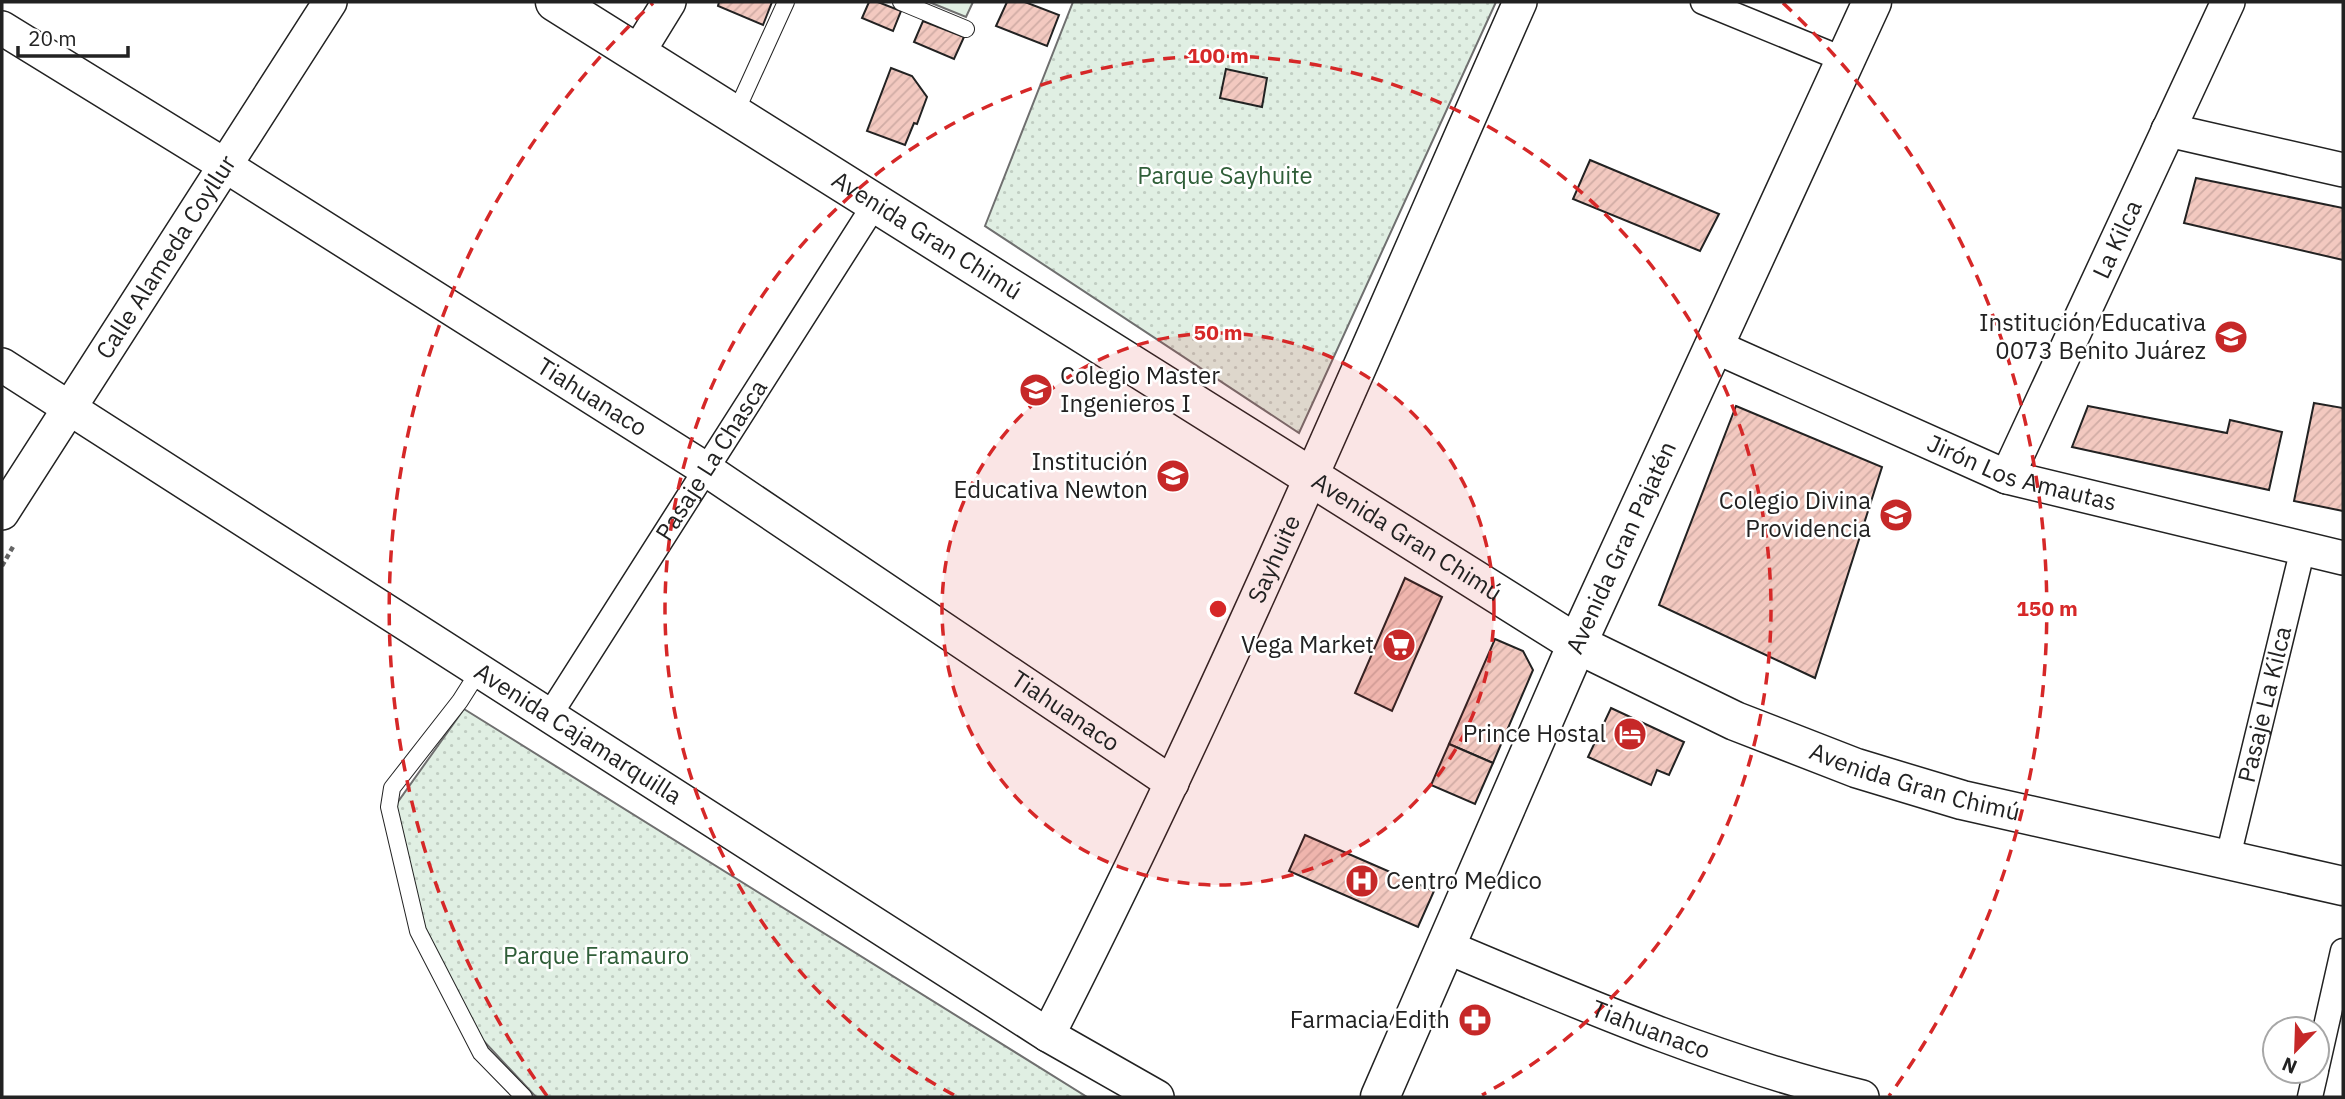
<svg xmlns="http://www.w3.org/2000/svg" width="2345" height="1099" font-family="'IBM Plex Sans',sans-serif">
	<defs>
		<pattern id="park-dots" width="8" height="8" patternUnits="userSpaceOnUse" patternTransform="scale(1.75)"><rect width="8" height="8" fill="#e0efe3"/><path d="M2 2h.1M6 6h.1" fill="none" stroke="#c0cdc2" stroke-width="1.8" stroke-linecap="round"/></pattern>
		<pattern id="building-hatch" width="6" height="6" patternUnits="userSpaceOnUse" patternTransform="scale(1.75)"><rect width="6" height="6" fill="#f3c9c0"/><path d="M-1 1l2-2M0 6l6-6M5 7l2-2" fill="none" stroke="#d0aca5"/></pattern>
	</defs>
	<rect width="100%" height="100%" fill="#fff"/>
	<path fill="#e0efe3" stroke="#6f6f6f" stroke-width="2" d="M929,2H973L966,17Z"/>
	<g fill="url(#park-dots)" stroke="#6f6f6f" stroke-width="2">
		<path d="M1073,2H1496L1299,433L985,226Z"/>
		<path d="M464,709L1087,1097H536L479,1036L424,936L395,806Z"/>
	</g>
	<g fill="url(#building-hatch)" stroke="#222" stroke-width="2">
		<path d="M719,2H772L763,25L718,6Z"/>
		<path d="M869,2H878L901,11L893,31L862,18Z"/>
		<path d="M1007,2H1025L1059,15L1047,46L996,26Z"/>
		<path d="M923,21L964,37L954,59L914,42Z"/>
		<path d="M891,68L912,76L927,97L917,124L914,123L905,145L867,131Z"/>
		<path d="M1226,69L1267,78L1262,107L1220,98Z"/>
		<path d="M1590,160L1719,214L1700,251L1573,199Z"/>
		<path d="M2196,178L2343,208V260L2184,223Z"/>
		<path d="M2314,403L2343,408V511L2294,501Z"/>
		<path d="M1736,406L1882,467L1815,678L1659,605Z"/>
		<path d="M2088,406L2227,433L2230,420L2282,432L2269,490L2072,447Z"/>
		<path d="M1405,578L1442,597L1392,711L1355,693Z"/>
		<path d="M1495,639L1523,651L1533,670L1493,763L1449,744Z"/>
		<path d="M1611,708L1684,742L1669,775L1657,770L1651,785L1588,757Z"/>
		<path d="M1449,744L1493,763L1475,804L1431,785Z"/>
		<path d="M1305,835L1434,891L1418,927L1289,871Z"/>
	</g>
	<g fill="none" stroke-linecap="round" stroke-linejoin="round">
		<defs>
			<g id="service">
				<path d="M901,2L966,29"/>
				<path d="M735,114L786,2"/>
				<path d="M479,671L460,701L392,788L389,807L418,931L481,1053L524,1097"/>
			</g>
			<g id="pedestrian">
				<path d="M1703,2L1845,60"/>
				<path id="s1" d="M549,716L875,204"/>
				<path id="s2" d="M2227,861L2303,548"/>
				<path d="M2317,1066L2343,951"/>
				<path d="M2310,1097L2316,1071"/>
			</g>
			<g id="minor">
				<path id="s3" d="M2,28L226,166L707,470L1172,783"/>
				<path d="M637,54L669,2"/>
				<path d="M2168,130L2343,170"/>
				<path id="s4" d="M1714,346L2007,477L2343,558"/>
				<path id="s5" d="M2,365L1048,1035L1157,1097"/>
				<path id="s6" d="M2007,477L2228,2"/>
				<path id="s7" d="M2,513L330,2"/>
				<path id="s8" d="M1447,947C1582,1004 1719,1063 1862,1097"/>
				<path id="s9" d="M1048,1035C1220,698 1367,348 1520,2"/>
			</g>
			<g id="tertiary">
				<path id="s10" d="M555,2L1577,644L1735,721L1856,768L1962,800L2343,886"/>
			</g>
			<g id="primary">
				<path id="s11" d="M1380,1097L1577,644L1872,2"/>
			</g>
		</defs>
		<use href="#service" stroke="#222" stroke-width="18"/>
		<use href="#pedestrian" stroke="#222" stroke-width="27"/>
		<use href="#minor" stroke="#222" stroke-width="36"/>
		<use href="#tertiary" stroke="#222" stroke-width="41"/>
		<use href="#primary" stroke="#222" stroke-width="41"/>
		<path stroke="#646464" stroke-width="4.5" stroke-dasharray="5 3.5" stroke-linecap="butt" d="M2,566L14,545"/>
		<use href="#service" stroke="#fff" stroke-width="16"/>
		<use href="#pedestrian" stroke="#fff" stroke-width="24"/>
		<use href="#minor" stroke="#fff" stroke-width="33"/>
		<use href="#tertiary" stroke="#fff" stroke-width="38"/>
		<use href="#primary" stroke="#fff" stroke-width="38"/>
	</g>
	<circle cx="1218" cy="609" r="276" fill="#d62828" fill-opacity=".12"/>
	<g fill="none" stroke="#d62828" stroke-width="3.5" stroke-dasharray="12 9">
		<circle cx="1218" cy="609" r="276"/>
		<path d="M954 1095A553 553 0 1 1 1482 1095"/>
		<path d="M547 1096A829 829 0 0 1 653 3M1783 3A829 829 0 0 1 1889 1096"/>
	</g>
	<defs>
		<symbol id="school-disc" viewBox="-11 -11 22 22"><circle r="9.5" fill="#c62828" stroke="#fff"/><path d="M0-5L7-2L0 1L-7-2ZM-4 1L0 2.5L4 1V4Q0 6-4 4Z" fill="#fff"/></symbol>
		<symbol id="supermarket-disc" viewBox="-11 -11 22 22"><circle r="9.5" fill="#c62828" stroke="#fff"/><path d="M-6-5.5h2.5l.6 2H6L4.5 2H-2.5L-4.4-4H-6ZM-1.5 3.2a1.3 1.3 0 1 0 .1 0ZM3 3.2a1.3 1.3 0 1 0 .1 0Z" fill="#fff"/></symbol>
		<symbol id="hotel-disc" viewBox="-11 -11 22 22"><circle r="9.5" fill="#c62828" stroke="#fff"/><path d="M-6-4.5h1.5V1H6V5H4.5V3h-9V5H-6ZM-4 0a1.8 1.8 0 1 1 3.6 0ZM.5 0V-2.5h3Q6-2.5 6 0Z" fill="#fff"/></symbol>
		<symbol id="hospital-disc" viewBox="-11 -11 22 22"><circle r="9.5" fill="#c62828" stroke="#fff"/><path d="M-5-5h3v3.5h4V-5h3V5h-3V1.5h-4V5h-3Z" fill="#fff"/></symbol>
		<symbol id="pharmacy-disc" viewBox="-11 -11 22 22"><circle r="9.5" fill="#c62828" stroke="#fff"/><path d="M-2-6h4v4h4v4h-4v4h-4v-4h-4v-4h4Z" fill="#fff"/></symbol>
	</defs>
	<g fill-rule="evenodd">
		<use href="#school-disc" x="2212" y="318" width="38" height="38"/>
		<use href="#school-disc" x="1017" y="371" width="38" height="38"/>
		<use href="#school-disc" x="1154" y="457" width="38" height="38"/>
		<use href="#school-disc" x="1877" y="496" width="38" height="38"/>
		<use href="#supermarket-disc" x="1380" y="626" width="38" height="38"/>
		<use href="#hotel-disc" x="1611" y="715" width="38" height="38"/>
		<use href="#hospital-disc" x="1343" y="862" width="38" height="38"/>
		<use href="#pharmacy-disc" x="1456" y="1001" width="38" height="38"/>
	</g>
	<g text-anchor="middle" stroke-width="5" stroke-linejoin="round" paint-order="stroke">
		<g font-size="24" fill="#2f5e38" stroke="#fff">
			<text x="1225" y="184">Parque Sayhuite</text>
			<text x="596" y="964">Parque Framauro</text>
		</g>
		<g font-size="24" fill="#222" stroke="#fff">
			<text dy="8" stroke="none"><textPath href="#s10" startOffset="439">Avenida Gran Chimú</textPath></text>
			<text dy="8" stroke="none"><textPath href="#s6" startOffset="262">La Kilca</textPath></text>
			<text dy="8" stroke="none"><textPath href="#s7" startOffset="304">Calle Alameda Coyllur</textPath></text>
			<text dy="8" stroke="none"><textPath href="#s3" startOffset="696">Tiahuanaco</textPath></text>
			<text dy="8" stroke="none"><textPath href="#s1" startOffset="303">Pasaje La Chasca</textPath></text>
			<text dy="8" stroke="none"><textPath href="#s4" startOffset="334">Jirón Los Amautas</textPath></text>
			<text dy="8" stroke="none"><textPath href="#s10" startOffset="1006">Avenida Gran Chimú</textPath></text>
			<text dy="8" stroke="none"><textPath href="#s11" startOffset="600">Avenida Gran Pajatén</textPath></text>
			<text dy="8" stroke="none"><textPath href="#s9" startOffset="527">Sayhuite</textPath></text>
			<text dy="8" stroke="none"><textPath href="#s2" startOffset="161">Pasaje La Kilca</textPath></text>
			<text dy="8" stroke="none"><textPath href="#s3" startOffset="1264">Tiahuanaco</textPath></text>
			<text dy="8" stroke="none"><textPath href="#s5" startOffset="684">Avenida Cajamarquilla</textPath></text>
			<text dy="8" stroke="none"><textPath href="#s10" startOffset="1573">Avenida Gran Chimú</textPath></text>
			<text dy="8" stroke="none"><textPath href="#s8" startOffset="220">Tiahuanaco</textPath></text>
		</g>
		<g font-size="24" fill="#222" stroke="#fff" text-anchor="end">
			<text x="2206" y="331">Institución Educativa<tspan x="2206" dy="28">0073 Benito Juárez</tspan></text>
			<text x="1060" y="384" text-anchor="start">Colegio Master<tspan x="1060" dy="28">Ingenieros I</tspan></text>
			<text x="1148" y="470">Institución<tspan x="1148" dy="28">Educativa Newton</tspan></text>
			<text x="1871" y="509">Colegio Divina<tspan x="1871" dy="28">Providencia</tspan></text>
			<text x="1374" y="653">Vega Market</text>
			<text x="1606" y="742">Prince Hostal</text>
			<text x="1386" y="889" text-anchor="start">Centro Medico</text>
			<text x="1450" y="1028">Farmacia Edith</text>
		</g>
	</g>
	<circle cx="1218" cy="609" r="10" fill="#d62828" stroke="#fff" stroke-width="3.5"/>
	<g font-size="21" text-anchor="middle" font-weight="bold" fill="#d62828" stroke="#fff" stroke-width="5" stroke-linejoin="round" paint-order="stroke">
		<text x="1218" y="63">100 m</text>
		<text x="1218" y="340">50 m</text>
		<text x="2047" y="616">150 m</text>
	</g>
	<rect width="2345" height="1099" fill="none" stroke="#222222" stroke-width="7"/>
	<g transform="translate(2296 1050) rotate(203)"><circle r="33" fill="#ffffff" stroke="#a7a7a7" stroke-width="2"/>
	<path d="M0-5L12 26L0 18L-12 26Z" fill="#c62828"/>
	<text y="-10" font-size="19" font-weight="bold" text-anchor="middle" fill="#222222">N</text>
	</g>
	<path d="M18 46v10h110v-10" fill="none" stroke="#222222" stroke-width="3.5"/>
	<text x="28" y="46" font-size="21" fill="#222222" stroke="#ffffff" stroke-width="5" paint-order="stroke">20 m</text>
</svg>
